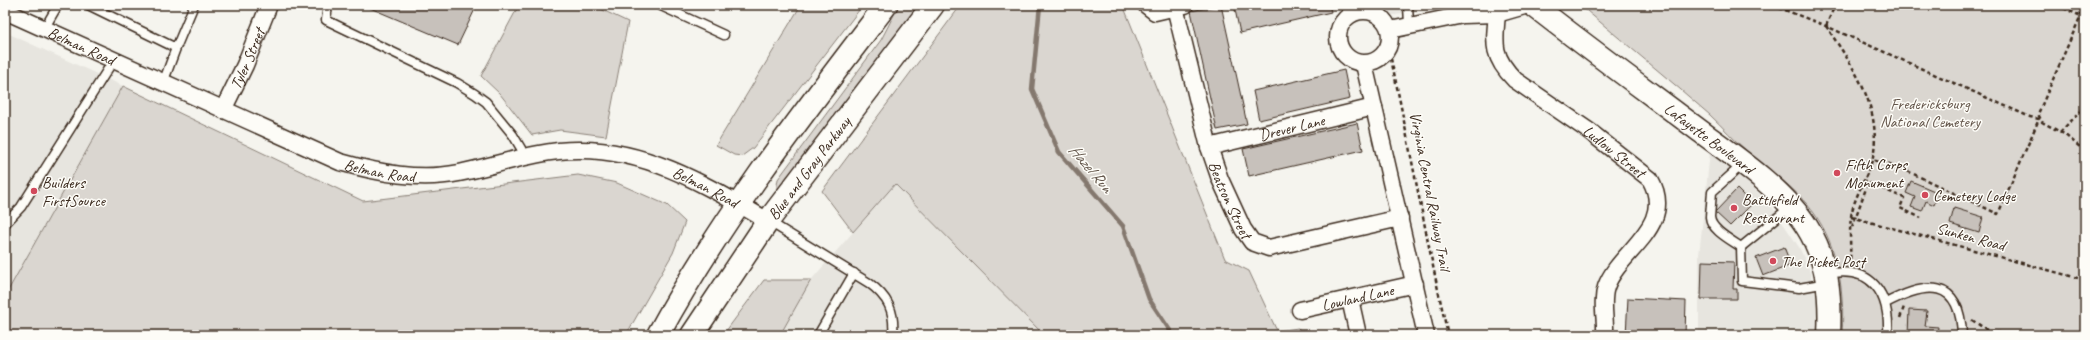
<svg xmlns="http://www.w3.org/2000/svg" width="2090" height="340" font-family="Caveat,sans-serif">
	<rect width="100%" height="100%" fill="#f5f4ee"/>
	<filter id="ink" filterUnits="userSpaceOnUse"><feTurbulence type="fractalNoise" baseFrequency=".025" numOctaves="2"/><feDisplacementMap in="SourceGraphic" scale="8" xChannelSelector="R" yChannelSelector="G"/><feConvolveMatrix kernelMatrix="1 2 1 2 8 2 1 2 1" color-interpolation-filters="sRGB"/></filter>
	<g filter="url(#ink)">
		<g fill="#e7e5df">
			<path d="M1385,5H1478L1386,16Z"/>
			<path d="M5,32L123,86L5,296Z"/>
			<path d="M1710,152L1748,183L1770,204L1799,247L1809,269L1818,303L1817,335H1699V255Z"/>
			<path d="M895,184L1044,335H778L805,287Z"/>
		</g>
		<g fill="#dad6d0" stroke="#8a8077">
			<path d="M519,5H592L628,22L606,136L560,130L532,135L500,94L481,76Z"/>
			<path d="M801,5H863L753,148L742,156L734,155L716,145Z"/>
			<path d="M899,5H923L776,191L778,179L881,40Z"/>
			<path d="M961,5H1123L1225,259L1249,271L1277,331L1298,328L1301,335H1044L895,184L853,232L822,191Z"/>
			<path d="M1370,5H1385L1386,16Z"/>
			<path d="M1580,5H2085V335H1842C1845,293 1839,248 1814,213C1796,188 1770,171 1747,151C1734,140 1723,127 1710,115C1668,78 1623,42 1580,5Z"/>
			<path d="M123,86L363,201L578,175L617,183L667,205L685,222L673,253L626,335H5V296Z"/>
			<path d="M764,280H811L780,335H723Z"/>
		</g>
		<g fill="none" stroke-linecap="round" stroke-linejoin="round">
			<path stroke="#84786e" stroke-width="4.5" d="M1040,5L1032,89L1059,152L1123,226L1149,299L1173,335"/>
		</g>
		<g fill="#c7c1bb" stroke="#3b2a1e">
			<path d="M363,5H477L458,45Z"/>
			<path d="M1221,5L1247,124L1217,130L1191,11Z"/>
			<path d="M1234,5H1329L1331,12L1240,33Z"/>
			<path d="M1344,70L1350,99L1259,120L1253,91Z"/>
			<path d="M1357,123L1363,150L1249,176L1243,149Z"/>
			<path d="M1911,181L1939,193L1934,205L1926,201L1922,211L1911,207L1915,197L1906,193Z"/>
			<path d="M1737,189L1752,204L1730,226L1715,212Z"/>
			<path d="M1954,208L1983,217L1979,233L1950,224Z"/>
			<path d="M1784,247L1791,265L1763,276L1756,258Z"/>
			<path d="M1702,261L1734,262L1733,289H1737V299H1701Z"/>
			<path d="M1628,298L1686,301L1685,335H1626Z"/>
			<path d="M1909,310L1927,311L1925,326L1938,327L1937,335H1908Z"/>
		</g>
		<g fill="none" stroke-linecap="round" stroke-linejoin="round">
			<defs>
				<g id="lane">
					<path d="M88,5L176,48L163,83"/>
					<path d="M328,5L326,20L457,83L475,94L486,102L513,135L526,157"/>
					<path d="M659,5L724,35"/>
					<path d="M1408,5L1409,25"/>
					<path d="M44,29L58,5"/>
					<path d="M176,48L194,5"/>
					<path d="M1743,164L1712,192L1710,217C1711,230 1731,240 1741,247L1742,281L1799,288L1827,283"/>
					<path d="M768,221L869,283C888,297 895,311 893,335"/>
					<path d="M5,224L21,207L113,61"/>
					<path d="M1741,247L1790,207"/>
					<path d="M1827,274C1872,265 1890,293 1888,335"/>
					<path d="M1886,303C1926,282 1960,277 1962,335"/>
					<path d="M818,335L854,273"/>
				</g>
				<g id="street">
					<path d="M1146,5L1155,12L1185,5"/>
					<path id="s1" d="M1175,7L1209,147L1220,179L1243,229L1252,242L1269,248L1400,218"/>
					<circle cx="1364" cy="37" r="26"/>
					<path id="s2" d="M5,11L340,162C379,173 419,181 459,173C499,165 537,150 578,150C649,149 709,187 768,221"/>
					<path id="s3" d="M1497,14C1494,44 1492,57 1515,80L1589,131L1650,179C1677,226 1619,250 1606,287C1601,302 1606,319 1605,335"/>
					<path d="M1390,30L1463,15L1497,14L1528,5"/>
					<path d="M1364,64L1426,335"/>
					<path id="s4" d="M223,110L245,65L269,5"/>
					<path id="s5" d="M1209,147L1374,107"/>
					<path d="M1350,299L1358,335"/>
					<path id="s6" d="M1300,310L1415,284"/>
				</g>
				<g id="secondary">
					<path id="s7" d="M1533,5C1588,48 1644,89 1700,131C1735,157 1784,190 1807,227C1828,260 1831,297 1829,335"/>
				</g>
				<g id="highway">
					<path d="M658,335C722,217 805,111 886,5"/>
					<path id="s8" d="M692,335L768,221L933,5"/>
				</g>
			</defs>
			<use href="#lane" stroke="#3b2a1e" stroke-width="11"/>
			<use href="#street" stroke="#3b2a1e" stroke-width="19"/>
			<use href="#secondary" stroke="#3b2a1e" stroke-width="25"/>
			<use href="#highway" stroke="#3b2a1e" stroke-width="25"/>
			<g stroke="#3b2a1e" stroke-width="2.5" stroke-dasharray="4 3" stroke-linecap="butt">
				<path d="M1380,5L1382,18"/>
				<path d="M1772,5L1826,26L2030,117L2039,119L1998,214L1905,170L1887,163L1871,160"/>
				<path d="M2057,5L2081,16"/>
				<path d="M2085,6L2038,114L2042,122L2064,134L2085,151"/>
				<path d="M1826,26C1851,64 1880,103 1874,151C1871,173 1854,194 1851,217C1849,232 1851,248 1850,263"/>
				<path d="M1826,26L1835,5"/>
				<path d="M1388,45C1409,141 1426,239 1448,335"/>
				<path d="M2060,132L2085,107"/>
				<path d="M1863,180L1904,198L1900,208L1921,218"/>
				<path d="M1851,217L2085,280"/>
				<path d="M1852,227L1868,183"/>
				<path d="M1900,318L1904,307"/>
				<path d="M1972,320L1990,332L2025,335"/>
			</g>
			<use href="#lane" stroke="#fdfcf7" stroke-width="8"/>
			<use href="#street" stroke="#fdfcf7" stroke-width="16"/>
			<use href="#secondary" stroke="#fdfcf7" stroke-width="22"/>
			<use href="#highway" stroke="#fdfcf7" stroke-width="22"/>
		</g>
	</g>
	<g fill="#d1495b" stroke="#fdfcf7" stroke-width="1.5">
		<circle cx="1837" cy="173" r="4"/>
		<circle cx="34" cy="191" r="4"/>
		<circle cx="1925" cy="195" r="4"/>
		<circle cx="1734" cy="208" r="4"/>
		<circle cx="1773" cy="261" r="4"/>
	</g>
	<g text-anchor="middle" stroke-width="3" stroke-linejoin="round" paint-order="stroke">
		<g font-size="16" fill="#3b2a1e" stroke="#fdfcf7">
			<text dy="6" stroke="none"><textPath href="#s2" startOffset="84">Belman Road</textPath></text>
			<text dy="6" stroke="none"><textPath href="#s4" startOffset="57">Tyler Street</textPath></text>
			<text dy="6" stroke="none"><textPath href="#s5" startOffset="85">Drever Lane</textPath></text>
			<text dy="6" stroke="none"><textPath href="#s7" startOffset="221">Lafayette Boulevard</textPath></text>
			<text dy="6" stroke="none"><textPath href="#s3" startOffset="194">Ludlow Street</textPath></text>
			<text dy="6" stroke="none"><textPath href="#s2" startOffset="408">Belman Road</textPath></text>
			<text dy="6" stroke="none"><textPath href="#s8" startOffset="204">Blue and Gray Parkway</textPath></text>
			<text dy="6" stroke="none"><textPath href="#s2" startOffset="744">Belman Road</textPath></text>
			<text transform="translate(1431 191) rotate(79)" y="6">Virginia Central Railway Trail</text>
			<text dy="6" stroke="none"><textPath href="#s1" startOffset="201">Beatson Street</textPath></text>
			<text transform="translate(1971 236) rotate(15)" y="6">Sunken Road</text>
			<text dy="6" stroke="none"><textPath href="#s6" startOffset="59">Lowland Lane</textPath></text>
		</g>
		<g font-size="16" fill="#63554a" stroke="#fdfcf7">
			<text x="1930" y="109">Fredericksburg<tspan x="1930" dy="18">National Cemetery</tspan></text>
		</g>
		<g font-size="16" fill="#3b2a1e" stroke="#fdfcf7" text-anchor="start">
			<text x="1845" y="170">Fifth Corps<tspan x="1845" dy="18">Monument</tspan></text>
			<text x="42" y="188">Builders<tspan x="42" dy="18">FirstSource</tspan></text>
			<text x="1933" y="201">Cemetery Lodge</text>
			<text x="1742" y="205">Battlefield<tspan x="1742" dy="18">Restaurant</tspan></text>
			<text x="1781" y="267">The Picket Post</text>
		</g>
		<g font-size="17" font-style="italic" fill="#65584d" stroke="#fdfcf7">
			<text transform="translate(1091 168) rotate(50)" y="6">Hazel Run</text>
		</g>
	</g>
	<rect width="2090" height="340" fill="none" stroke="#fdfcf7" stroke-width="20"/>
	<rect x="10" y="10" width="2070" height="320" fill="none" stroke="#3b2a1e" stroke-width="1.5" filter="url(#ink)"/>
</svg>
